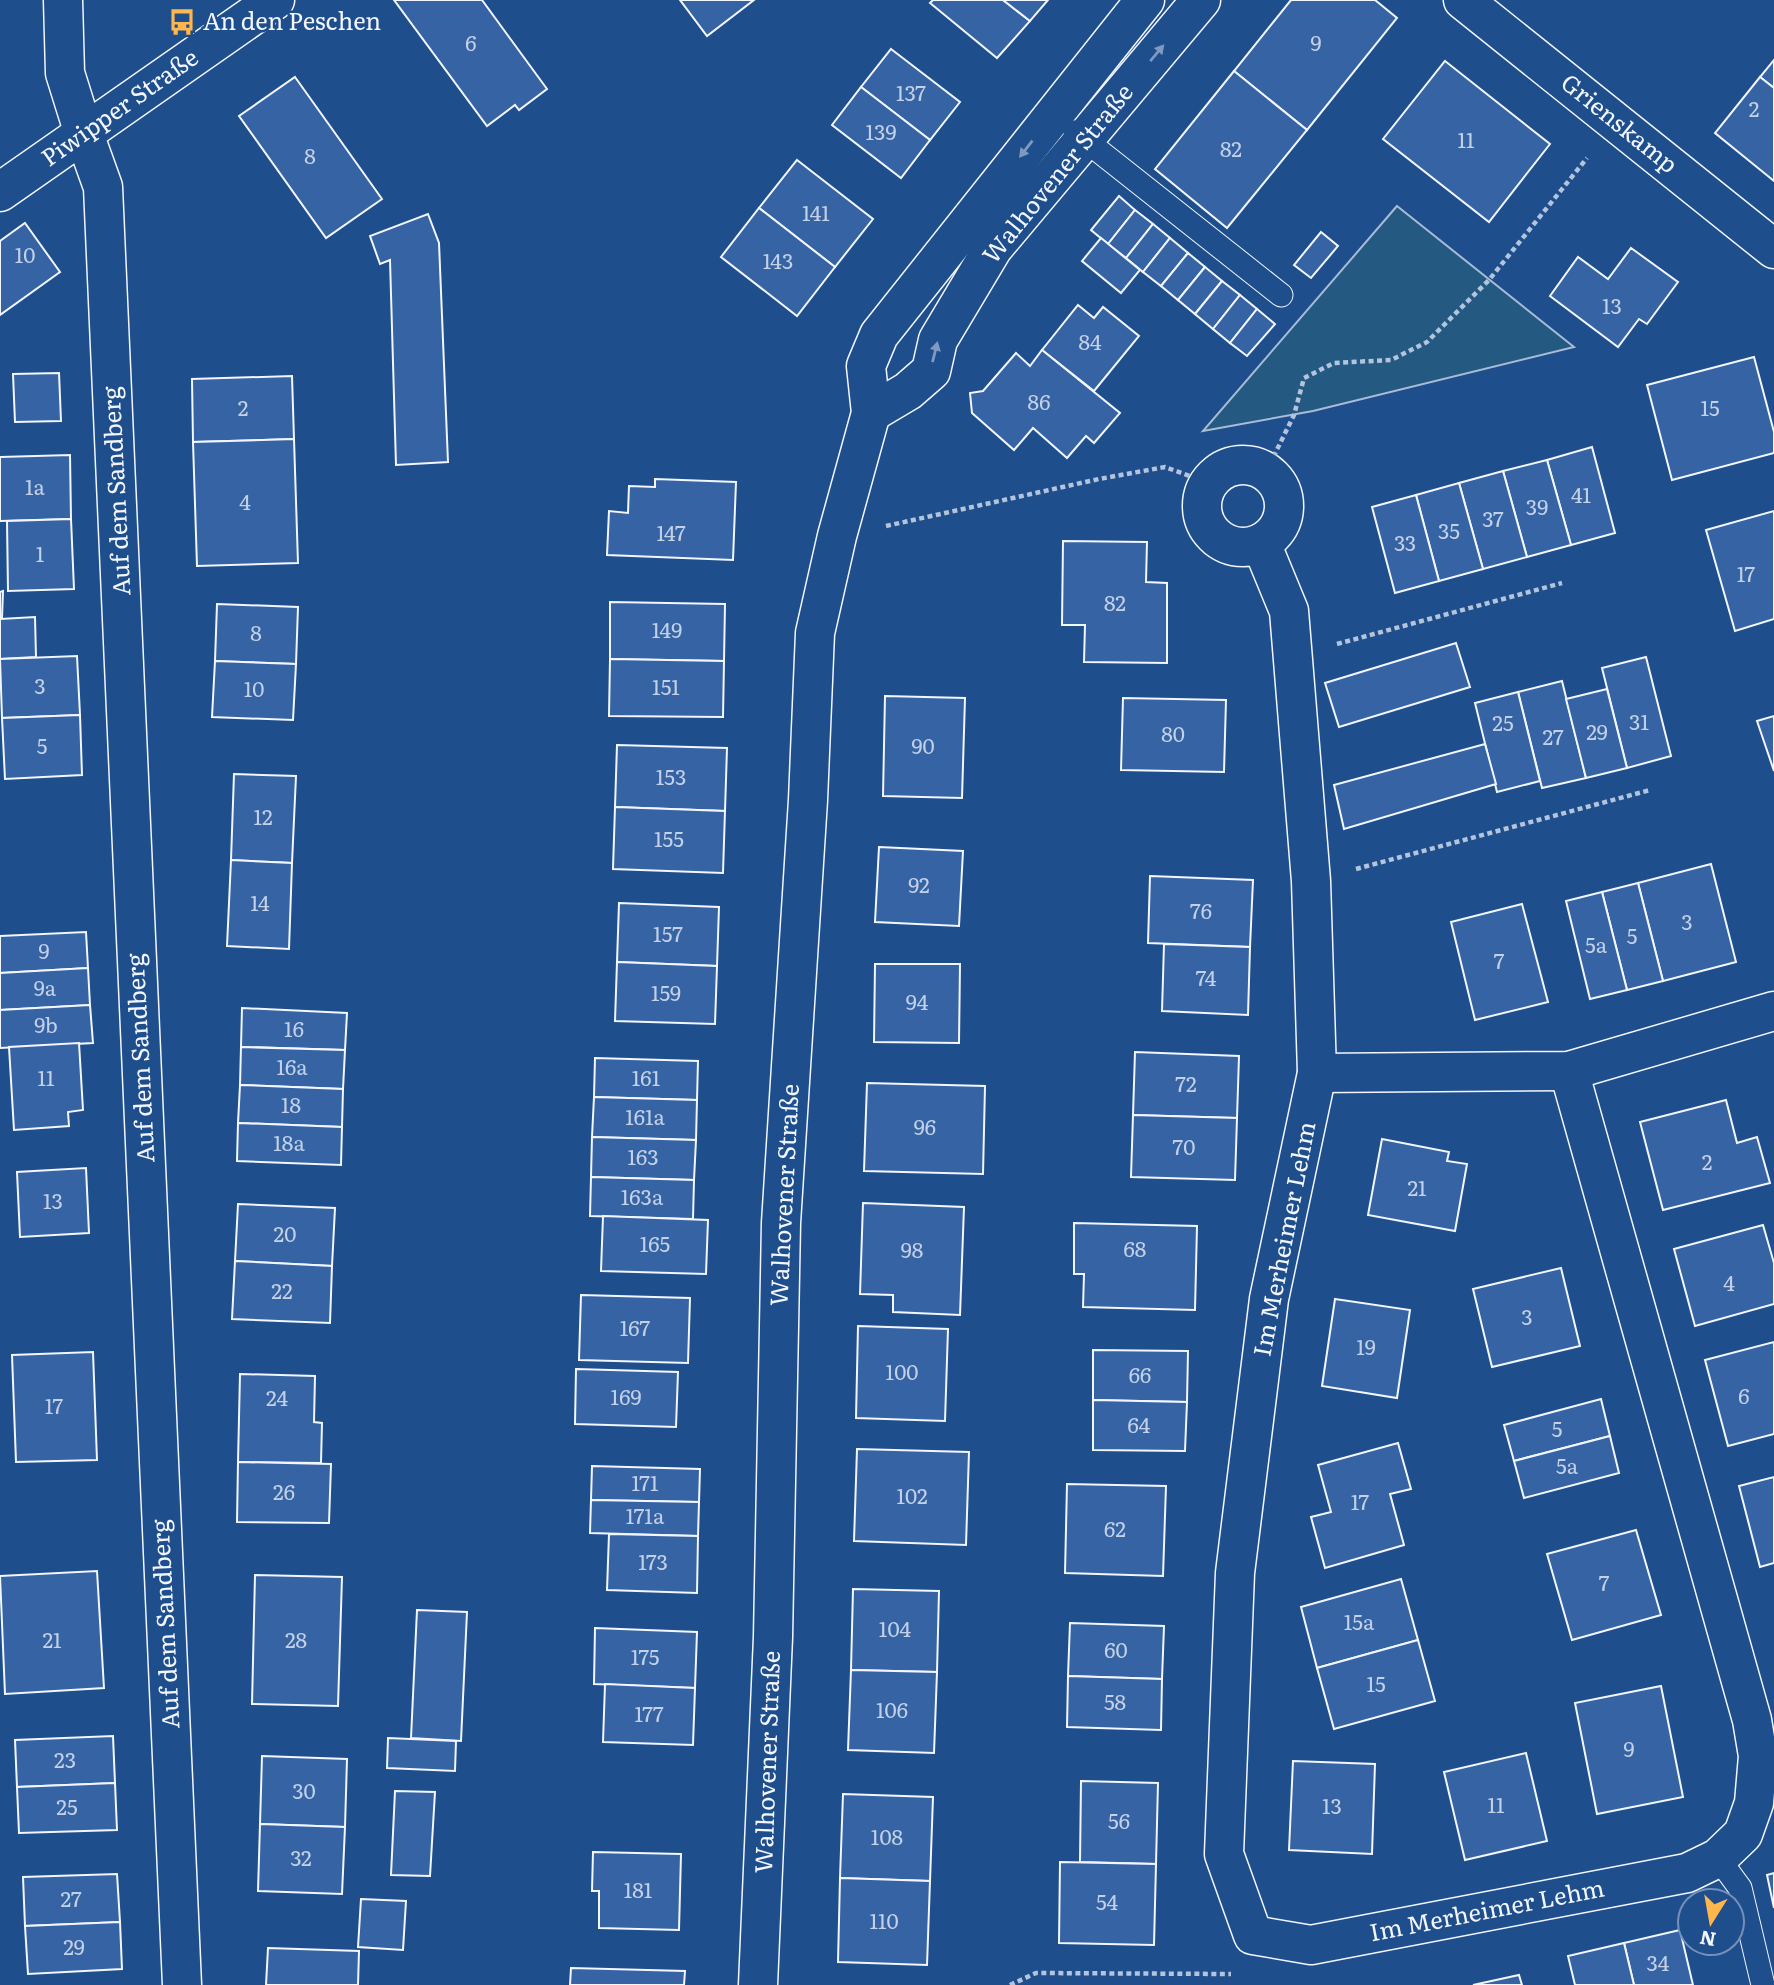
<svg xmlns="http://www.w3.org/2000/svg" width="1774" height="1985" font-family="Literata,serif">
	<rect width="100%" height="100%" fill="#1f4e8c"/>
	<path fill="#245a82" stroke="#a8bbd7" stroke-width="2" d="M1397,206L1574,347L1313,411L1203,431Z"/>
	<g fill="#3563a3" stroke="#f2f6ff" stroke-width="2">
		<path d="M394,0H482L547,89L519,110L515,105L487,126Z"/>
		<path d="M680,0H754L707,36Z"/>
		<path d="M933,0H1003L1030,21L997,58L930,3Z"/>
		<path d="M1003,0H1048L1030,21Z"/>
		<path d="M1291,0H1375L1397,18L1307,130L1234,71Z"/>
		<path d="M891,49L960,102L930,140L861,87Z"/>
		<path d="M1774,60V88L1760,77Z"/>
		<path d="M1445,61L1550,144L1489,222L1383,139Z"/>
		<path d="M1234,71L1307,130L1227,228L1155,169Z"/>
		<path d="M295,77L382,199L326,238L239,116Z"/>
		<path d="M1760,77L1774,88V181L1715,133Z"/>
		<path d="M861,87L930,140L901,178L832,125Z"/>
		<path d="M797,160L873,219L835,267L759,208Z"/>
		<path d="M1119,196L1135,210L1108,244L1091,230Z"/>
		<path d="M759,208L835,267L797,316L721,257Z"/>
		<path d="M1135,210L1153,224L1126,258L1108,244Z"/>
		<path d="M428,214L439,243L448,462L396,465L390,260L380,264L370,236Z"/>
		<path d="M25,223L60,272L0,315V241Z"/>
		<path d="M1153,224L1170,238L1143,272L1126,258Z"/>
		<path d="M1321,232L1338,246L1311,278L1294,265Z"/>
		<path d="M1101,238L1140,270L1121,293L1082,261Z"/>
		<path d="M1170,238L1188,253L1161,286L1143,272Z"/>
		<path d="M1631,248L1678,282L1647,324L1639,319L1618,347L1550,296L1578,257L1608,279Z"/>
		<path d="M1188,253L1205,267L1178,300L1161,286Z"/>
		<path d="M1205,267L1222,281L1195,314L1178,300Z"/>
		<path d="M1222,281L1240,295L1213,329L1195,314Z"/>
		<path d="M1240,295L1257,309L1230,343L1213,329Z"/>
		<path d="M1078,305L1094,318L1103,307L1139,336L1094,391L1042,350Z"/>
		<path d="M1257,309L1275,324L1247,356L1230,343Z"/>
		<path d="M1042,350L1120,413L1094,443L1086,436L1067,458L1033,428L1014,450L972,413L970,393L983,391L1016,353L1030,366Z"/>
		<path d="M1754,357L1774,432V453L1672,480L1647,385Z"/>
		<path d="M59,373L61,421L15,422L13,374Z"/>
		<path d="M292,376L294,439L193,442L192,379Z"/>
		<path d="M294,439L298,563L197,566L193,442Z"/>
		<path d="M1592,447L1615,533L1571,545L1547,460Z"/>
		<path d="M70,455L71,519L0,521V457Z"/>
		<path d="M1547,460L1571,545L1527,557L1503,471Z"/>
		<path d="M1503,471L1527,557L1483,569L1459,483Z"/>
		<path d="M655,479L736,482L733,560L607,555L609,511L628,513L629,486L655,487Z"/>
		<path d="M1459,483L1483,569L1439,581L1416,495Z"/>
		<path d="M1416,495L1439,581L1395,593L1372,507Z"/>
		<path d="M1774,511V619L1735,631L1706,530Z"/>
		<path d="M71,519L74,589L8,591L7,521Z"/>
		<path d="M1063,541L1147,542L1146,582L1167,583V663L1084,662L1085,625H1062Z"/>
		<path d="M3,591L2,618L0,619V592Z"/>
		<path d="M610,602L725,604L724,661L610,659Z"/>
		<path d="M217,604L298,607L296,664L215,661Z"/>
		<path d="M35,617L36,657L0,659V619Z"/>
		<path d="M1456,643L1470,687L1339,727L1325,683Z"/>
		<path d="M77,656L80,715L2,718L0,659Z"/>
		<path d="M1646,657L1671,756L1627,768L1602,668Z"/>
		<path d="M610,659L724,661L723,717L609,716Z"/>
		<path d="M215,661L296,664L293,720L212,717Z"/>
		<path d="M1562,681L1586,778L1542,788L1518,692Z"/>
		<path d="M1607,689L1627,768L1586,778L1566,699Z"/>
		<path d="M1518,692L1540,781L1497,792L1475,703Z"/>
		<path d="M885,696L965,698L962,798L883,796Z"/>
		<path d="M1123,698L1226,700L1224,772L1121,770Z"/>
		<path d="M80,715L82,775L5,779L2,718Z"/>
		<path d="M1774,716V771L1757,721Z"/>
		<path d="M1485,744L1496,784L1344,829L1334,785Z"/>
		<path d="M617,745L727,748L725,811L615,807Z"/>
		<path d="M234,774L296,776L292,863L231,860Z"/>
		<path d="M615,807L725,811L723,873L613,869Z"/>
		<path d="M879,847L963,851L959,926L875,922Z"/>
		<path d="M231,860L292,863L289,949L227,946Z"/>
		<path d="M1711,864L1736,962L1663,981L1638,883Z"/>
		<path d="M1150,876L1253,880L1250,947L1148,943Z"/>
		<path d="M1638,883L1663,981L1627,990L1602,892Z"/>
		<path d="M1602,892L1627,990L1590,999L1566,901Z"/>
		<path d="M619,903L719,907L717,966L617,962Z"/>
		<path d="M1522,904L1548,1002L1475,1020L1451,922Z"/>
		<path d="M86,932L88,968L0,973V936Z"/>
		<path d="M1164,944L1250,947L1248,1015L1162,1011Z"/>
		<path d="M617,962L717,966L715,1024L615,1021Z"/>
		<path d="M875,964H960L959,1043L874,1042Z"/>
		<path d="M88,968L90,1005L0,1010V973Z"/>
		<path d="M90,1005L93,1043L0,1048V1010Z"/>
		<path d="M242,1008L347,1013L345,1050L241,1047Z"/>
		<path d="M79,1043L83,1110L68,1112L69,1126L14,1130L9,1047Z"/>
		<path d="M241,1047L345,1050L343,1089L240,1085Z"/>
		<path d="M1135,1052L1239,1056L1237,1118L1133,1115Z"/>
		<path d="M595,1058L698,1061L697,1100L594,1097Z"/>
		<path d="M867,1083L985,1086L983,1174L864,1171Z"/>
		<path d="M240,1085L343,1089L342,1127L238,1123Z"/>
		<path d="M594,1097L697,1100L696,1140L592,1137Z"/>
		<path d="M1726,1100L1737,1143L1757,1137L1770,1183L1663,1210L1640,1122Z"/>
		<path d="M1133,1115L1237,1118L1235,1180L1131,1177Z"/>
		<path d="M238,1123L342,1127L341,1165L237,1161Z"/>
		<path d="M592,1137L696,1140L694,1180L591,1177Z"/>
		<path d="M1382,1139L1449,1152L1447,1161L1467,1164L1455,1231L1368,1215Z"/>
		<path d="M86,1168L89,1233L20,1237L17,1172Z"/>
		<path d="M591,1177L694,1180L693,1219L590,1216Z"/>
		<path d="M863,1203L964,1207L960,1315L893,1312V1295L860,1294Z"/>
		<path d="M238,1204L335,1208L332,1266L235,1261Z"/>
		<path d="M603,1216L708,1220L706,1274L601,1271Z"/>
		<path d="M1074,1223L1197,1226L1195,1310L1083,1307L1084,1274H1074Z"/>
		<path d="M1763,1225L1774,1263V1304L1695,1326L1674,1249Z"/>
		<path d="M235,1261L332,1266L330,1323L232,1319Z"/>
		<path d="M1561,1268L1580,1346L1492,1367L1473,1289Z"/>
		<path d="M581,1295L690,1298L688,1363L579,1360Z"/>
		<path d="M1335,1299L1410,1310L1397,1398L1322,1386Z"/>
		<path d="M858,1326L948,1329L945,1421L856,1418Z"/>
		<path d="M1774,1342V1434L1728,1446L1705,1360Z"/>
		<path d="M1093,1350L1188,1351L1187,1402L1093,1400Z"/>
		<path d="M93,1352L97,1460L16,1462L12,1355Z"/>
		<path d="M576,1369L678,1372L676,1427L575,1424Z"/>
		<path d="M240,1374L315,1376L314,1422L322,1423L321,1463L238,1462Z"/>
		<path d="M1601,1399L1610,1436L1514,1461L1504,1425Z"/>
		<path d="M1093,1400L1187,1402L1185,1451L1093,1450Z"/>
		<path d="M1610,1436L1619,1473L1524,1498L1514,1461Z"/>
		<path d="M1398,1443L1411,1489L1390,1494L1404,1545L1325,1568L1311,1517L1331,1512L1318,1465Z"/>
		<path d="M857,1449L969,1452L966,1545L854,1541Z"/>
		<path d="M238,1462L331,1464L329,1523L237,1522Z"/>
		<path d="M592,1466L700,1469L699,1502L591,1500Z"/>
		<path d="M1774,1477V1563L1760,1567L1739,1486Z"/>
		<path d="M1067,1484L1166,1486L1163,1576L1065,1573Z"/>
		<path d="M591,1500L699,1502L698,1536L590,1533Z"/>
		<path d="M1636,1530L1661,1615L1572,1640L1547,1554Z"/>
		<path d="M609,1534L698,1536L697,1593L607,1590Z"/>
		<path d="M97,1571L104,1688L5,1694L0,1576Z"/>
		<path d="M255,1575L342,1577L338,1706L252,1704Z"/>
		<path d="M1401,1579L1418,1640L1317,1668L1301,1607Z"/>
		<path d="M853,1589L939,1591L937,1672L851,1670Z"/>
		<path d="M417,1610L467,1612L461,1741L411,1738Z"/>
		<path d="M1070,1623L1164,1626L1162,1679L1068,1676Z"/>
		<path d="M595,1628L697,1632L695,1688L594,1684Z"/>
		<path d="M1418,1640L1435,1701L1334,1729L1317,1668Z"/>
		<path d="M851,1670L937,1672L934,1753L848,1750Z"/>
		<path d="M1068,1676L1162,1679L1161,1730L1067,1727Z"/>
		<path d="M605,1684L695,1688L693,1745L603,1742Z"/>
		<path d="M1661,1686L1683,1797L1597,1814L1575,1703Z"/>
		<path d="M113,1736L115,1783L17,1787L15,1740Z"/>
		<path d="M388,1738L456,1741L455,1771L387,1768Z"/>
		<path d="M1526,1753L1547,1841L1465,1860L1444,1772Z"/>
		<path d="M262,1756L347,1759L345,1827L260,1824Z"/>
		<path d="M1293,1761L1375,1764L1372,1854L1289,1850Z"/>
		<path d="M1081,1781L1158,1783L1156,1864L1080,1862Z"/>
		<path d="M115,1783L117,1830L19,1833L17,1787Z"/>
		<path d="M395,1791L435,1792L430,1876L391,1875Z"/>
		<path d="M843,1794L933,1797L930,1881L840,1878Z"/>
		<path d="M260,1824L345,1827L342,1894L258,1891Z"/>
		<path d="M593,1852L681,1854L679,1930L599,1928V1891H592Z"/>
		<path d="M1060,1862L1156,1864L1154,1945L1059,1943Z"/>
		<path d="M1774,1873V1908L1767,1875Z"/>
		<path d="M117,1874L120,1922L25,1926L23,1877Z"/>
		<path d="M840,1878L930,1881L927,1965L838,1962Z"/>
		<path d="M361,1899L406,1901L403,1950L358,1947Z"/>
		<path d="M120,1922L122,1969L28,1974L25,1926Z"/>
		<path d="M1680,1930L1693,1985H1634L1624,1943Z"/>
		<path d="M1624,1943L1634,1985H1575L1568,1956Z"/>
		<path d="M268,1948L359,1951L358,1985H266Z"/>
		<path d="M571,1968L685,1971L684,1985H570Z"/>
		<path d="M1519,1975L1522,1985H1473Z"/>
	</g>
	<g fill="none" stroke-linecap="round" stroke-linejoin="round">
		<defs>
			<g id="service">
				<path d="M1075,132L1281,295"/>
				<path d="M1718,1858L1740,1888L1763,1985"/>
			</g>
			<g id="minor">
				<path d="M63,0L65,73L84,134L103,187L182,1985"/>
				<path d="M1463,0L1774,249"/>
				<path d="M0,192L275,0"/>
				<path d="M871,413L908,391L931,371L938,340L993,248L1201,0"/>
				<circle cx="1243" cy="506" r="41"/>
				<path d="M1261,543L1289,611L1311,881L1317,1073L1269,1299L1235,1573L1224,1854L1253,1935L1311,1945L1687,1873L1718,1858L1743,1834L1754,1803L1758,1756L1752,1720L1569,1071"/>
				<path d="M1317,1073L1569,1071L1774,1011"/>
				<path d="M758,1985L773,1637L781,1223L808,800L815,633L837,536L871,413L866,366L879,335L1145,0"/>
			</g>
		</defs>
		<use href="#service" stroke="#f2f6ff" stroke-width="25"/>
		<use href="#minor" stroke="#f2f6ff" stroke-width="41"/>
		<g stroke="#b3c4dc" stroke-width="4.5" stroke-dasharray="5 3.5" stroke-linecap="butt">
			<path d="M1266,472L1294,415L1304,378L1334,363L1391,360L1427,342L1489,280L1587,158"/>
			<path d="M886,526L1099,479L1165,467L1209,483"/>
			<path d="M1337,644L1562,583"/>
			<path d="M1356,869L1650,790"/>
			<path d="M1010,1985L1036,1973L1231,1974"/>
		</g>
		<use href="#service" stroke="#1f4e8c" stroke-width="23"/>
		<use href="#minor" stroke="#1f4e8c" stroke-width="38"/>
	</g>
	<defs><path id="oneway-solid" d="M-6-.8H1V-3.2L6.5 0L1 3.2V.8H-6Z" transform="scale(1.75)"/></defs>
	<g fill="#7e9ac0">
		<use href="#oneway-solid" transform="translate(1157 53) rotate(-50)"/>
		<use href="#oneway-solid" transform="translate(1026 149) rotate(128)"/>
		<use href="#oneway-solid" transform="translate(935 352) rotate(-76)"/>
	</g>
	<defs>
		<symbol id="bus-bare" viewBox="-9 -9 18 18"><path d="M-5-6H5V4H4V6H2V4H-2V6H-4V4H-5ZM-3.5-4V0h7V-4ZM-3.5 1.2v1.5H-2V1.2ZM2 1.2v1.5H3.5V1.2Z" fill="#ffb74d" stroke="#1f4e8c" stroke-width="2.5" paint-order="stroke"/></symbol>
	</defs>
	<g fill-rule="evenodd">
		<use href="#bus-bare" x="163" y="3" width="38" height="38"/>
	</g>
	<g text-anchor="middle" stroke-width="5" stroke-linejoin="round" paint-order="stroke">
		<g font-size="21" fill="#c3d1e8">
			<text x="471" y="51">6</text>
			<text x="1316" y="51">9</text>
			<text x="911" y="101">137</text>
			<text x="1754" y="117">2</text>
			<text x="881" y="140">139</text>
			<text x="1466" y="148">11</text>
			<text x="1231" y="157">82</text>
			<text x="310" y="164">8</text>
			<text x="816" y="221">141</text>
			<text x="25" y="263">10</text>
			<text x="778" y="269">143</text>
			<text x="1612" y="314">13</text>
			<text x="1090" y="350">84</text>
			<text x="1039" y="410">86</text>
			<text x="243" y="416">2</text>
			<text x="1710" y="416">15</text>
			<text x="35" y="495">1a</text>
			<text x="1581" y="503">41</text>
			<text x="245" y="510">4</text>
			<text x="1537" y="515">39</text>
			<text x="1493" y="527">37</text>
			<text x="1449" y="539">35</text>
			<text x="671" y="541">147</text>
			<text x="1405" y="551">33</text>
			<text x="40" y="562">1</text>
			<text x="1746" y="582">17</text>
			<text x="1115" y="611">82</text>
			<text x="667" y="638">149</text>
			<text x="256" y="641">8</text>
			<text x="40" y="694">3</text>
			<text x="666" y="695">151</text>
			<text x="254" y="697">10</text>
			<text x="1639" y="730">31</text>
			<text x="1503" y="731">25</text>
			<text x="1597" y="740">29</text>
			<text x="1173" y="742">80</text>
			<text x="1553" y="745">27</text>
			<text x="42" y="754">5</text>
			<text x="923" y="754">90</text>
			<text x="671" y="785">153</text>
			<text x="263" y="825">12</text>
			<text x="669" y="847">155</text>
			<text x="919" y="893">92</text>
			<text x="260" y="911">14</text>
			<text x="1201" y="919">76</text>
			<text x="1687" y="930">3</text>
			<text x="668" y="942">157</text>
			<text x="1632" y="944">5</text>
			<text x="1596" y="953">5a</text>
			<text x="44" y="959">9</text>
			<text x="1499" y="969">7</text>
			<text x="1206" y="986">74</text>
			<text x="45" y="996">9a</text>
			<text x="666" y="1001">159</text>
			<text x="917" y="1010">94</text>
			<text x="46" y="1033">9b</text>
			<text x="294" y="1037">16</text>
			<text x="292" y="1075">16a</text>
			<text x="46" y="1086">11</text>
			<text x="646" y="1086">161</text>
			<text x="1186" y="1092">72</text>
			<text x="291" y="1113">18</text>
			<text x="645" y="1125">161a</text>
			<text x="925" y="1135">96</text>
			<text x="289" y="1151">18a</text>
			<text x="1184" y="1155">70</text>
			<text x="643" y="1165">163</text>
			<text x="1707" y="1170">2</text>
			<text x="1417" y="1196">21</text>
			<text x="642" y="1205">163a</text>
			<text x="53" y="1209">13</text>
			<text x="285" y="1242">20</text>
			<text x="655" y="1252">165</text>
			<text x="1135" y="1257">68</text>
			<text x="912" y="1258">98</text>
			<text x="1729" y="1291">4</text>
			<text x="282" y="1299">22</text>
			<text x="1527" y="1325">3</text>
			<text x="635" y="1336">167</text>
			<text x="1366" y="1355">19</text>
			<text x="902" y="1380">100</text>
			<text x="1140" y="1383">66</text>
			<text x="1744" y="1404">6</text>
			<text x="626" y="1405">169</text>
			<text x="277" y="1406">24</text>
			<text x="54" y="1414">17</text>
			<text x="1139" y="1433">64</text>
			<text x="1557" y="1437">5</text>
			<text x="1567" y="1474">5a</text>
			<text x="645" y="1491">171</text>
			<text x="284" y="1500">26</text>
			<text x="912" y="1504">102</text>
			<text x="1360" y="1510">17</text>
			<text x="645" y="1524">171a</text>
			<text x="1115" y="1537">62</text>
			<text x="653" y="1570">173</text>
			<text x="1604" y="1591">7</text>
			<text x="1359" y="1630">15a</text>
			<text x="895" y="1637">104</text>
			<text x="52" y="1648">21</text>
			<text x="296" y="1648">28</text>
			<text x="1116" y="1658">60</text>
			<text x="645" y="1665">175</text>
			<text x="1376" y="1692">15</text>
			<text x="1115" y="1710">58</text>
			<text x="892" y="1718">106</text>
			<text x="649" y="1722">177</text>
			<text x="1629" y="1757">9</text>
			<text x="65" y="1768">23</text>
			<text x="304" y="1799">30</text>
			<text x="1496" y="1813">11</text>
			<text x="1332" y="1814">13</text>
			<text x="67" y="1815">25</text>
			<text x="1119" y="1829">56</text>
			<text x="887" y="1845">108</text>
			<text x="301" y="1866">32</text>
			<text x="638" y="1898">181</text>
			<text x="71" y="1907">27</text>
			<text x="1107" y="1910">54</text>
			<text x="884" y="1929">110</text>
			<text x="74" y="1955">29</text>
			<text x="1658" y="1971">34</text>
		</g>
		<g font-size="24" fill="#f2f6ff" stroke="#1f4e8c" text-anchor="start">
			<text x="203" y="30">An den Peschen</text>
		</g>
		<g font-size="24" fill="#f2f6ff" stroke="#1f4e8c">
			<text transform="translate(120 108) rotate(-35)" y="8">Piwipper Straße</text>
			<text transform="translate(1619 124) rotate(39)" y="8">Grienskamp</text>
			<text transform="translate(1058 174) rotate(-51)" y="8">Walhovener Straße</text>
			<text transform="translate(117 491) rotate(-93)" y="8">Auf dem Sandberg</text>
			<text transform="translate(141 1058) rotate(-93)" y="8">Auf dem Sandberg</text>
			<text transform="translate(785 1195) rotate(-87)" y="8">Walhovener Straße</text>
			<text transform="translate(1285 1239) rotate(-79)" y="8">Im Merheimer Lehm</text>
			<text transform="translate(166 1624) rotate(-93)" y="8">Auf dem Sandberg</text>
			<text transform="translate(768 1762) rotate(-88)" y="8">Walhovener Straße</text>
			<text transform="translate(1487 1911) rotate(-11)" y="8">Im Merheimer Lehm</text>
		</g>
	</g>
	<g transform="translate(1711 1922) rotate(191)"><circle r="33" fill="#1f4e8c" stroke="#7391ba" stroke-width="2"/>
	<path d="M0-5L12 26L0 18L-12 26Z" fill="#ffb74d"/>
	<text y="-10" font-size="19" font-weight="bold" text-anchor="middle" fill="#f2f6ff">N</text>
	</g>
</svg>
